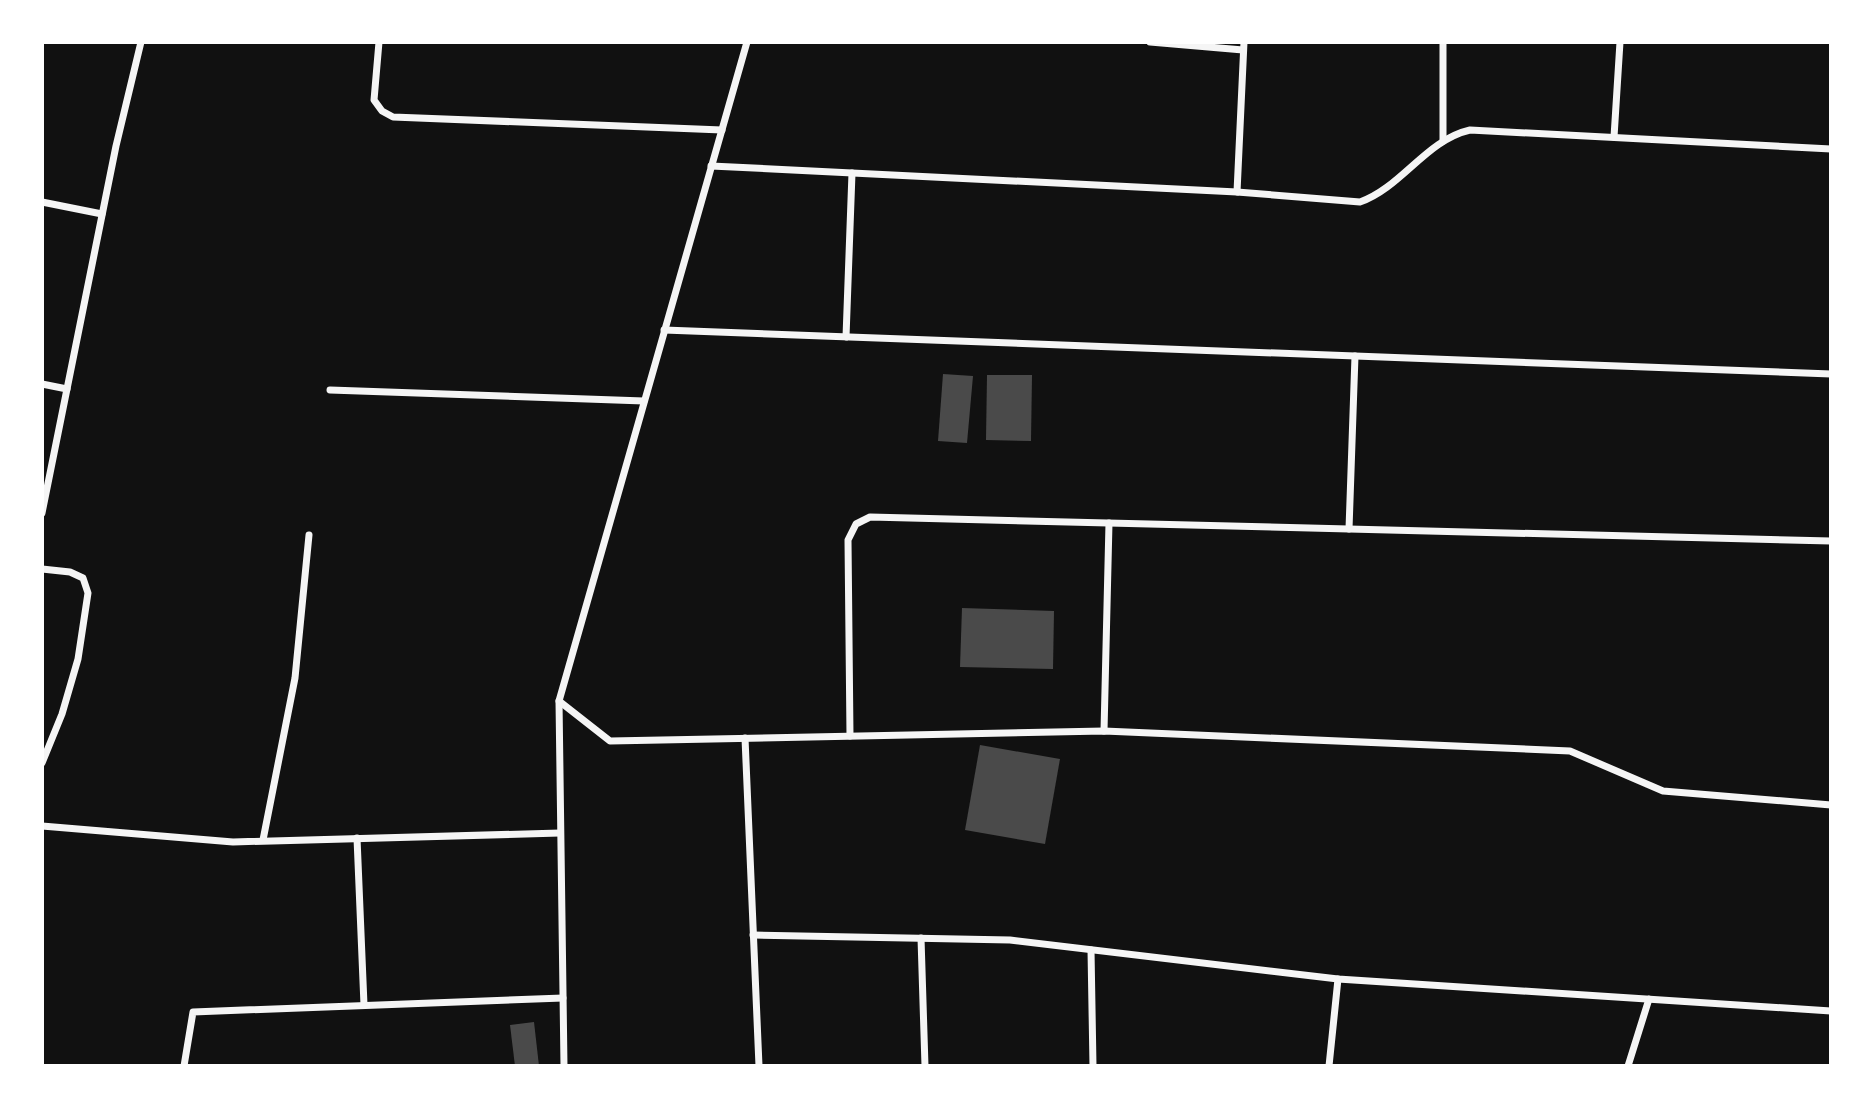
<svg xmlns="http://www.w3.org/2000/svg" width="1873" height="1108" font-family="Rubik,sans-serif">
	<rect width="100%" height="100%" fill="#111"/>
	<g fill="#4a4a4a">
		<path d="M943,374L973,376L967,443L938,441Z"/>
		<path d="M987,375H1032L1031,441L986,440Z"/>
		<path d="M962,608L1054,611L1053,669L960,667Z"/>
		<path d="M980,745L1060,759L1045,844L965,830Z"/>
		<path d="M534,1022L539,1066H515L510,1025Z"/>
	</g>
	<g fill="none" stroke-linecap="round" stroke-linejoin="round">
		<g stroke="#f5f5f5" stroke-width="7">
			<path d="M379,42L374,100L382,111L393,117L722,130"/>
			<path d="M747,42L559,701L610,741L1104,731L1570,751L1663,791L1831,805"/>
			<path d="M1150,42L1243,50"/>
			<path d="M1443,42V141"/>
			<path d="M1614,137L1620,42"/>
			<path d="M711,166L1237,192L1360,202C1402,187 1426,140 1470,130L1831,149"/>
			<path d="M1237,192L1244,42"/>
			<path d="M42,202L102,214"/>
			<path d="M664,330L1831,374"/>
			<path d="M846,337L852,173"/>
			<path d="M42,384L67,389"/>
			<path d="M330,390L644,401"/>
			<path d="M42,513L116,146L141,42"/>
			<path d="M1349,529L1355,356"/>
			<path d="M42,569L70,572L83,578L88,593L78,659L62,714L42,763"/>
			<path d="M559,701L564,1066"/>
			<path d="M1104,731L1109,523"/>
			<path d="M850,736L848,540L856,524L870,517L1831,541"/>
			<path d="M745,738L759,1066"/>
			<path d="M42,826L233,842L560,833"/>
			<path d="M357,838L364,1005"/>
			<path d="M263,840L295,678L309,535"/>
			<path d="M753,935L1010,940L1338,979L1831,1011"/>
			<path d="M921,938L925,1066"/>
			<path d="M1091,950L1093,1066"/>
			<path d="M184,1066L193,1012L563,998"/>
			<path d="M1329,1066L1338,979"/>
			<path d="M1628,1066L1649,999"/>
		</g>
	</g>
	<rect width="1873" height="1108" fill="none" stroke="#ffffff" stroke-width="88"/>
</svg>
